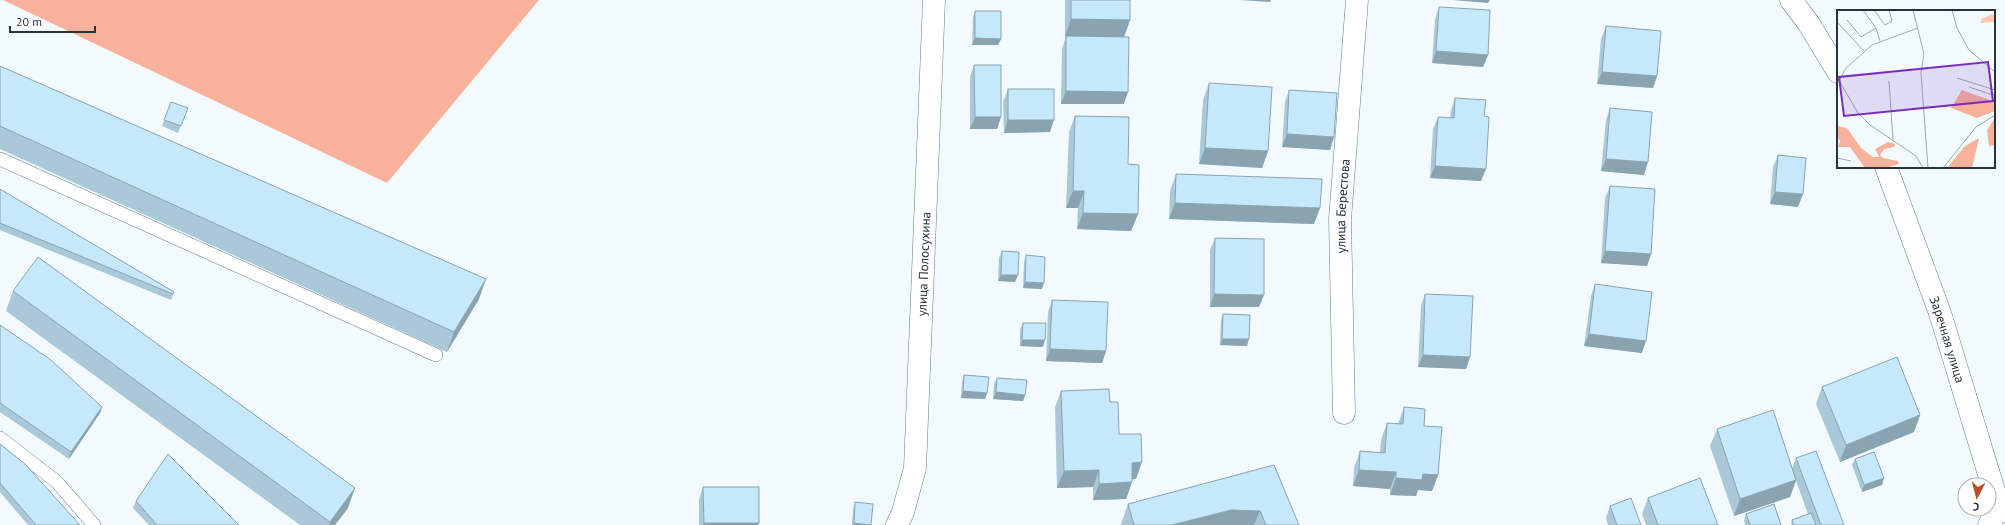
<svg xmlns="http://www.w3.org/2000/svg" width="2005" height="525" font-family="'PT Sans',sans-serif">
	<rect width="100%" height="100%" fill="#f3fafe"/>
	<path fill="#f8b19a" d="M3,0H539L387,183Z"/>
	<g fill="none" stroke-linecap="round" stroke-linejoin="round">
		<defs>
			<g id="service">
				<path d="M0,159L436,355"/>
				<path d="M0,438L57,482L94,525"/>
			</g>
			<g id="minor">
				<path d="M1791,0L1809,24L1838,72"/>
				<path id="s1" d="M1886,167L1940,313L1999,507L2005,511"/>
				<path id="s2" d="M1344,413L1340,219L1357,0"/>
				<path id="s3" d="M897,525L903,512L915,468L934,0"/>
				<path d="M1989,525L1999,507"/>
			</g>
		</defs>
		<use href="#service" stroke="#5e7e8e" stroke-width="14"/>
		<use href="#minor" stroke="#5e7e8e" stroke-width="23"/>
		<use href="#service" stroke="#fff" stroke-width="13"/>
		<use href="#minor" stroke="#fff" stroke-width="22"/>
	</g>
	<g fill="#a9c8d8">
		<path d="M1065,0H1130V20L1124,37L1065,36Z"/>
		<path d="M1439,7L1488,55L1483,67L1432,63L1435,19Z"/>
		<path d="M975,11L1001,39L998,45H972L973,17Z"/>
		<path d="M1606,26L1657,76L1653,88L1597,84L1601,39Z"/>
		<path d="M1066,36L1124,104H1061L1062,49Z"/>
		<path d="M974,65L1001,117L997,129H970V77Z"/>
		<path d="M0,66L479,299L447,352L0,149Z"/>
		<path d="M1209,83L1268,151L1262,168L1199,164L1203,100Z"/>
		<path d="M1008,89L1050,132L1004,133L1003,102Z"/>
		<path d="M1289,90L1330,150L1282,147L1285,102Z"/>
		<path d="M1455,98L1484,116L1481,181L1430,178L1433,129L1438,117L1450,118L1451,110Z"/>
		<path d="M171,102L188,108L178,133L162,126Z"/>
		<path d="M1610,108L1644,175L1601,171L1606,120Z"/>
		<path d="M1075,116L1128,164L1138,214L1131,231L1077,229L1078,208H1066L1069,132Z"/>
		<path d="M1778,155L1798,207L1770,204L1773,167Z"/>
		<path d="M1176,174L1320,208L1314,224L1169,219L1170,191Z"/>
		<path d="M1610,186L1651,254L1647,266L1601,263L1605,198Z"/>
		<path d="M0,189L174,292L171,300L0,230Z"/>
		<path d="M1215,238L1259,307H1210V250Z"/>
		<path d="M1002,251L1015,282L998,281L999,258Z"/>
		<path d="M1026,255L1042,289L1023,288L1024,262Z"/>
		<path d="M1595,284L1642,353L1584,346L1591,296Z"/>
		<path d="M13,291L348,508L335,525H300L6,311Z"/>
		<path d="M1425,294L1470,357L1466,369L1418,367L1421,306Z"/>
		<path d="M1052,300L1106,351L1102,363L1046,361L1048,312Z"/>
		<path d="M1223,314L1247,346L1220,345L1221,320Z"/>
		<path d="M1023,323L1043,347L1020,346V329Z"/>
		<path d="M0,325L102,407L100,413L69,459L0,412Z"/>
		<path d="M964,375L987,393L985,399L961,398L962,382Z"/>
		<path d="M997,378L1025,395L1023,401L993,399L994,384Z"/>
		<path d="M1822,387L1920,415L1914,432L1840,462L1816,404Z"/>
		<path d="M1061,391L1110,402L1119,434L1136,479H1132V482L1126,499L1093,500V487L1057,488L1055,407Z"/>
		<path d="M1404,407L1424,426L1438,475L1432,491L1418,490L1416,496L1390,495V489L1353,486L1354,468L1360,451L1380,453L1381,440L1387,423L1398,424Z"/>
		<path d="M1717,429L1792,469L1796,458L1844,525H1791L1792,520L1808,514L1796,481L1790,497L1734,516L1710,446Z"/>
		<path d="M0,444L80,525H28L0,492Z"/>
		<path d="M1855,459L1884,478L1882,485L1862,492L1852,465Z"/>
		<path d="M1274,465L1299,525H1121V524L1128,504Z"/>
		<path d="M703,487L759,523L758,525H699V499Z"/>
		<path d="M1648,498L1718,525H1646L1642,514Z"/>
		<path d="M136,501L239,525H149L133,508Z"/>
		<path d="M855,502L871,525H852L853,509Z"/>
		<path d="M1610,506L1641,525H1608L1606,518Z"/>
		<path d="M1746,514L1781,525H1745L1744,520Z"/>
	</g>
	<g fill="#8aa3b0">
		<path d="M1240,0H1271L1270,2Z"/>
		<path d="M1453,0H1490L1488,3Z"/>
		<path d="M1071,19L1130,20L1124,37L1065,36Z"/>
		<path d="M975,38L1001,39L998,45H972Z"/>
		<path d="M1436,51L1488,55L1483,67L1432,63Z"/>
		<path d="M1602,72L1657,76L1653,88L1597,84Z"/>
		<path d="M1066,91L1128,92L1124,104H1061Z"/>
		<path d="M975,117H1001L997,129H970Z"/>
		<path d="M1008,120H1054L1050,132L1004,133Z"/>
		<path d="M1287,134L1334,137L1330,150L1282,147Z"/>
		<path d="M1205,148L1268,151L1262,168L1199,164Z"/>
		<path d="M1606,159L1648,162L1644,175L1601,171Z"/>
		<path d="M1435,166L1486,169L1481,181L1430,178Z"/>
		<path d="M1073,191H1084L1078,208H1066Z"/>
		<path d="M1775,192L1803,194L1798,207L1770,204Z"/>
		<path d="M1175,203L1320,208L1314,224L1169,219Z"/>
		<path d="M1083,213L1138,214L1131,231L1077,229Z"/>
		<path d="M1605,251L1651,254L1647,266L1601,263Z"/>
		<path d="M1001,275H1018L1015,282L998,281Z"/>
		<path d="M486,279L479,299L447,352L454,332Z"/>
		<path d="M1025,282L1044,283L1042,289L1023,288Z"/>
		<path d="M1214,294L1264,295L1259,307H1210Z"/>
		<path d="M1589,334L1646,341L1642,353L1584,346Z"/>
		<path d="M1222,339H1249L1247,346L1220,345Z"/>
		<path d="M1022,340H1045L1043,347L1020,346Z"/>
		<path d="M1050,349L1106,351L1102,363L1046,361Z"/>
		<path d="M1423,355L1470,357L1466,369L1418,367Z"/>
		<path d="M963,391L987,393L985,399L961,398Z"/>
		<path d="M996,392L1025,395L1023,401L993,399Z"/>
		<path d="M102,407L100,413L69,459L71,452Z"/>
		<path d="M1920,415L1914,432L1840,462L1846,445Z"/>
		<path d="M1142,462L1136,479L1125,480L1132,463Z"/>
		<path d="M1099,470L1093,487L1057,488L1064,471Z"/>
		<path d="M1359,470L1396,472L1390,489L1353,486Z"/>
		<path d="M1423,474L1438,475L1432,491L1418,490L1416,496L1390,495L1396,478Z"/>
		<path d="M1884,478L1882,485L1862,492L1864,485Z"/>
		<path d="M1796,480L1790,497L1734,516L1740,499Z"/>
		<path d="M1132,482L1126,499L1093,500L1099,484Z"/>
		<path d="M355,488L348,508L335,525H329L330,522Z"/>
		<path d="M1231,510L1260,511L1254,525H1172Z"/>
		<path d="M704,523H759L758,525H703Z"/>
		<path d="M854,523L869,525H853Z"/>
	</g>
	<g fill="#c5e9fb" stroke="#8aa3b0">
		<path d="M1071,0H1130V20L1071,19Z"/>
		<path d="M1439,7L1490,10L1488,55L1436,51Z"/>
		<path d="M975,11H1001V39L975,38Z"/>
		<path d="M1606,26L1661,31L1657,76L1602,72Z"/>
		<path d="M1066,36L1129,37L1128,92L1066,91Z"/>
		<path d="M974,65H1001V117H975Z"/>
		<path d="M0,66L486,279L454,332L0,126Z"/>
		<path d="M1209,83L1272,87L1268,151L1205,148Z"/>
		<rect x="1008" y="89" width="46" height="31"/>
		<path d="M1289,90L1337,93L1334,137L1287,134Z"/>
		<path d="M1455,98L1486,100L1484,116L1489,117L1486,169L1435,166L1438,117L1454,118Z"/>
		<path d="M171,102L188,108L181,126L164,120Z"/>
		<path d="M1610,108L1652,112L1648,162L1606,159Z"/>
		<path d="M1075,116L1129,117L1128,164L1139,165L1138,214L1083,213L1084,191H1073Z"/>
		<path d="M1778,155L1806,158L1803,194L1775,192Z"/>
		<path d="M1176,174L1322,179L1320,208L1175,203Z"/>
		<path d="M1610,186L1655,189L1651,254L1605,251Z"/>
		<path d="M0,189L174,292L173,294L0,223Z"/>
		<path d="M1215,238L1264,239V295L1214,294Z"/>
		<path d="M1002,251L1019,252L1018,275H1001Z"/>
		<path d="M1026,255L1045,257L1044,283L1025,282Z"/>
		<path d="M38,257L355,488L330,522L13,291Z"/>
		<path d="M1595,284L1652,292L1646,341L1589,334Z"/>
		<path d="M1425,294L1473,296L1470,357L1423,355Z"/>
		<path d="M1052,300L1108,302L1106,351L1050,349Z"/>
		<path d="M1223,314L1250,315L1249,339H1222Z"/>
		<path d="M1023,323H1046L1045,340H1022Z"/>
		<path d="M0,325L51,360L102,407L71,452L0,403Z"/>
		<path d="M1897,357L1920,415L1846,445L1822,387Z"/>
		<path d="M964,375L989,377L987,393L963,391Z"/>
		<path d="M997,378L1027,380L1025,395L996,392Z"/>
		<path d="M1109,389L1110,402H1118L1119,434H1141L1142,462L1132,463V482L1099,484V470L1064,471L1061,391Z"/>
		<path d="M1404,407L1425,409L1424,426L1442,427L1438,475L1423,474L1422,480L1396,478V472L1359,470L1360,451L1385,453L1387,423L1403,424Z"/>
		<path d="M1773,410L1796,480L1740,499L1717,429Z"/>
		<path d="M0,444L25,464L80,525H36L0,483Z"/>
		<path d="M1816,451L1844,525H1821L1796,458Z"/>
		<path d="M1874,452L1884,478L1864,485L1855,459Z"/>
		<path d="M168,454L239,525H157L136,501Z"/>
		<path d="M1274,465L1299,525H1266L1260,511L1231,510L1172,525H1134L1128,504Z"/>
		<path d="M1700,478L1718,525H1658L1648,498Z"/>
		<path d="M703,487H759V523H704Z"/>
		<path d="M1631,498L1641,525H1617L1610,506Z"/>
		<path d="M855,502L873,504L871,525L854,523Z"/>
		<path d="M1774,504L1781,525H1750L1746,514Z"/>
		<path d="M1811,513L1816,525H1794L1792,520Z"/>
	</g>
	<g text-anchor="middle" stroke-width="3" stroke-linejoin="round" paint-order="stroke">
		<g font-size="13" fill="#26333a" stroke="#fff">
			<text dy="5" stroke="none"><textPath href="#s2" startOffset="207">улица Берестова</textPath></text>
			<text dy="5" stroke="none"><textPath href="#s3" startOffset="264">улица Полосухина</textPath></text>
			<text dy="5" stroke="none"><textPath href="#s1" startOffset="183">Заречная улица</textPath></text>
		</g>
	</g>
	<g transform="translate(1837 10)">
		<rect width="158" height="158" fill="#f3fafe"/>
		<path d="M125,80L158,92V101L140,108L114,98ZM158,108V135L152,136L150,120ZM0,116L10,118L24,138L36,147H42L38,139L51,132L58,134L57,137L47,139L43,145L46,148L61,151L62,154L48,158H28L13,137H1L3,131L0,126ZM142,128L135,158H110L128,136Z" fill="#f8b19a"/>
		<path d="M155,4L158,6L157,12L144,13V9Z" fill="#ffc9b7"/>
		<path fill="none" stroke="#a1aab0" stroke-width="1" d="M26,0L39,18L43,31M37,0L48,15L55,11L52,0M76,0L87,44L84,63L91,158M115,0L120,18L132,40L158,62M10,10L24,27L39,18M0,12L27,41M0,67L21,103L33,115L79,146L86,158M120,68L158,80M3,69L9,58L35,35L81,18M52,71L56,130M132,77L156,85L158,82M0,148L14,151M106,158L139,117L158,105"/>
		<path fill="#7b2cbf" fill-opacity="0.15" stroke="#7b2cbf" stroke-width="2" d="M151,52L156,91L7,106L2,67Z"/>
		<rect width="158" height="158" fill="none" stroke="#26333a" stroke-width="2"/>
	</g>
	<g transform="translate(1977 497) rotate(186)"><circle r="19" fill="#ffffff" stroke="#a8adb0"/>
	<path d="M0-3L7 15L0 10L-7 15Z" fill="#b74f2a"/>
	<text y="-6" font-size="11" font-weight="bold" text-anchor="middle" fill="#26333a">С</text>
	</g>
	<path d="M10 26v6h85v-6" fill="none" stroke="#26333a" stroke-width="2"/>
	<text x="16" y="26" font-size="12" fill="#26333a" stroke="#ffffff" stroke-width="3" paint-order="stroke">20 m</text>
</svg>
